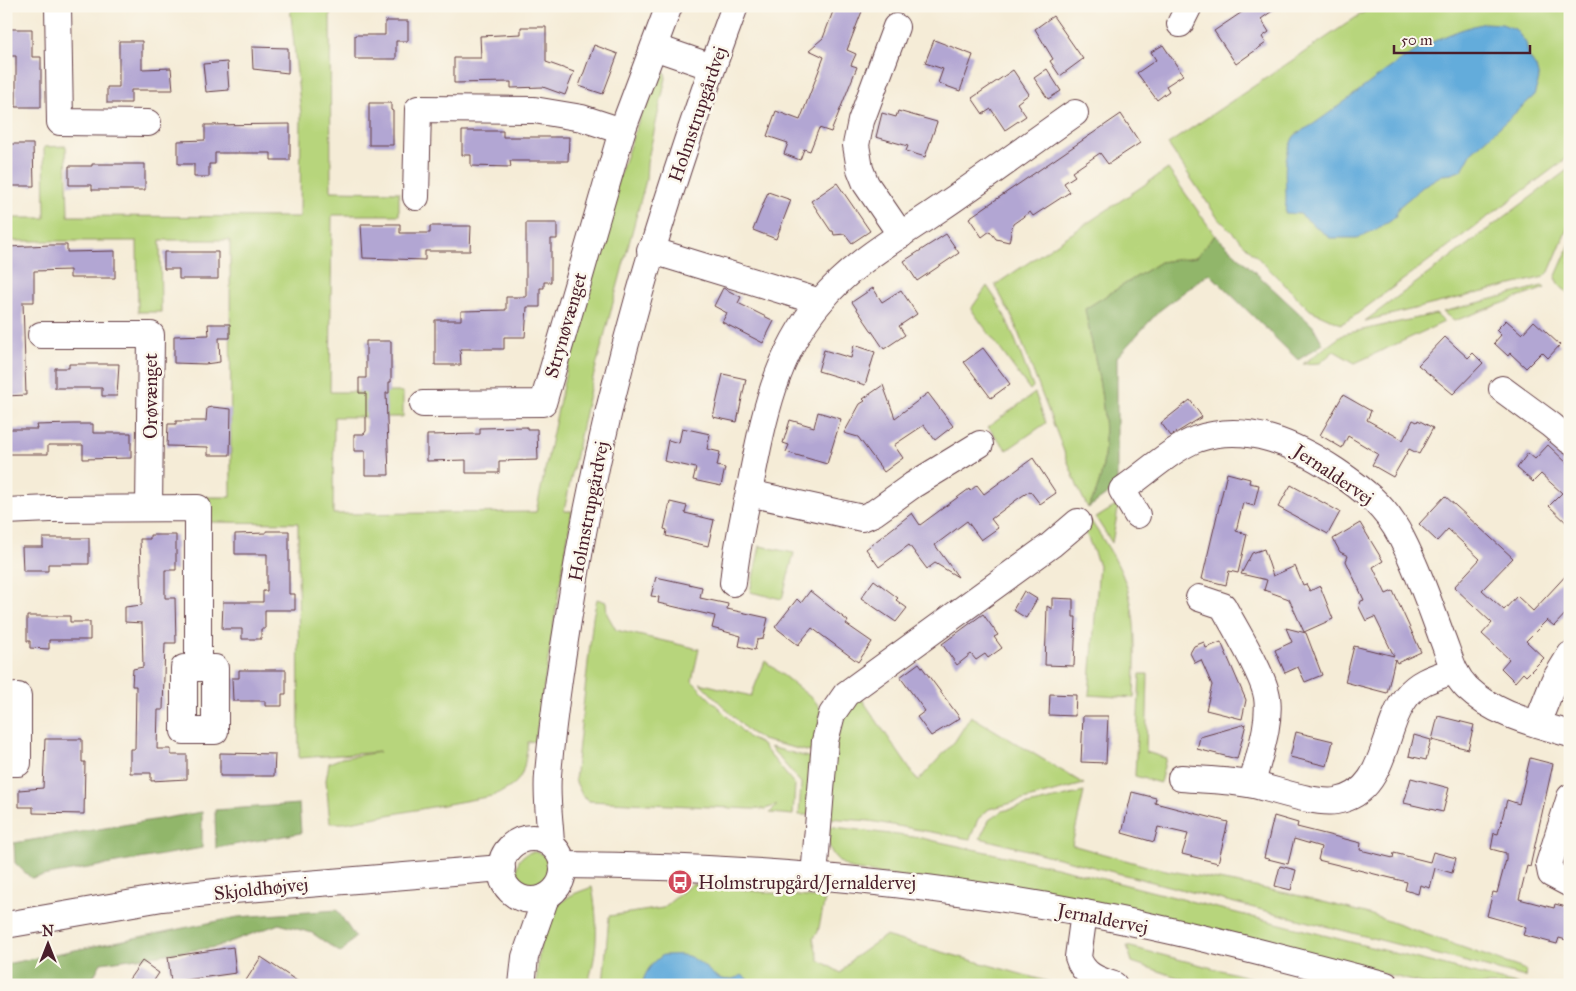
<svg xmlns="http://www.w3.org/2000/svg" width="1576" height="991" font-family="'IM FELL Great Primer',serif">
	<rect width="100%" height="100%" fill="#fbf7ec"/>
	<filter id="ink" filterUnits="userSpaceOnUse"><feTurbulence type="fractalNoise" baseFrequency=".02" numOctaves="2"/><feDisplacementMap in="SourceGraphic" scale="10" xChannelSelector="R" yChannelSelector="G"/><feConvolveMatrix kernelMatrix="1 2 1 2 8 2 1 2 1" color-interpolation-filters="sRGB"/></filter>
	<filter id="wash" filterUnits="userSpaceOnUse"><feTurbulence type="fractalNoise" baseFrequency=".0096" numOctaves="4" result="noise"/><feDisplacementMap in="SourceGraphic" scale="20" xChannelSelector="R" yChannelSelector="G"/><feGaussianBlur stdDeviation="1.12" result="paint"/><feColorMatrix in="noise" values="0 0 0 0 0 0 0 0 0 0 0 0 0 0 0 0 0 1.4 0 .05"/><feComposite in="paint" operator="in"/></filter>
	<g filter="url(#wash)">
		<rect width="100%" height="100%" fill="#f5ecd7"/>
		<g fill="#b7d57b" stroke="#807a53">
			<path d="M290,6H330L331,191L399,192V215H332L330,392H403V417H334L333,514L536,512L573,339L608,208L656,71L665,73L666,78L647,163L646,180L590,389L564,511H572L535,741L528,742C523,774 525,783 492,796L344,823H330L326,780L329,763L342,758L380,752L299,758L298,523L206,522V497H231L230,240H160L161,312H138L137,241H6V218H45L44,147L66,146L68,216L300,217L301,114Z"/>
			<path d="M1373,6H1570V156L1353,317L1341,324L1310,310L1217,217L1168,144Z"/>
			<path d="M1570,168V222L1549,272L1544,277L1365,321Z"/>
			<path d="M1168,169L1215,235L1196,257L1160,262L1085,309C1096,369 1122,453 1088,508L1078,488L1013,319L995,285Z"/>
			<path d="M1570,244V295L1559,285L1555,278Z"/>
			<path d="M987,286C1009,316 1019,352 1033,387L1030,390L971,309Z"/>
			<path d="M1542,286L1545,288L1454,321L1443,312Z"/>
			<path d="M1436,314L1444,322L1355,363L1334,351L1320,363L1303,364L1344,334Z"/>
			<path d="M1035,393L1046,423L1007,450L988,427Z"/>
			<path d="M1119,504L1112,543L1096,518Z"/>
			<path d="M1091,521C1102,538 1114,555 1122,574C1139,613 1135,657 1134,698L1089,695L1099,565L1083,526Z"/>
			<path d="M760,546L794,553L782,599L750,592Z"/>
			<path d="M597,599L606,602L607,614L616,630L699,649L692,681L749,738L761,744L795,785L793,815L770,813L777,805L765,809H752L589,801L583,797L575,780L593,617Z"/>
			<path d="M765,661L814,700L821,709L815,753L762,740L748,731L700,683L751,696Z"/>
			<path d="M1140,674H1148L1146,752L1166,758L1160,783L1135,776Z"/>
			<path d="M859,695L918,781L955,741L971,716L1084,784L989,809L978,819L970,839L870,821L827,818L839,720Z"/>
			<path d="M770,747L815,759L810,815H799L801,783Z"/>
			<path d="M1084,792L1072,845L1150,867L1292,894L1366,913L1526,970L1525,977L980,838L989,820L1002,811Z"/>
			<path d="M827,826L921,838L1056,867L1520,985H1429L1173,921L851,869C832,859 826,847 827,826Z"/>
			<circle cx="534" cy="869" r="17"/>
			<path d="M692,884L825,899L818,932L813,939L819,960L841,973L851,960L885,936L1060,985H603L609,916L663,908Z"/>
			<path d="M592,887C598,920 599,952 587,985H536C539,954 539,914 570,896C577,892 585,890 592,887Z"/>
			<path d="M1127,946L1279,985H1200L1132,962Z"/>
		</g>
		<g fill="#91b66b" stroke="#6e6a4b">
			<path d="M1215,235L1313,326L1323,344L1298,360L1209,273L1159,311L1117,357V483L1116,488L1088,508C1122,453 1096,369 1085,309L1160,262L1196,257Z"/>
			<path d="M299,804L301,833L216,848L215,810Z"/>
			<path d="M202,812V848L31,878L15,863L14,843Z"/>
			<path d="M337,910L355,937L341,953L312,933L279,924L216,947L101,963L89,985H6V964L238,917Z"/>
		</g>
		<g fill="#63acdb" stroke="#566683">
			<path d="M1485,23L1502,24L1515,29L1526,43L1529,57L1536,67L1539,79L1534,96L1472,152L1462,170L1452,174L1442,175L1425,185L1399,207L1395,217L1377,229L1357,238H1330L1300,214L1285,213C1289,184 1279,168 1293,138C1297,131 1309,128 1315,123C1372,84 1415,39 1485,23Z"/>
			<path d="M663,955C673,955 686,953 694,959C713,970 717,988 742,975L750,981V985H642C645,971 652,963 663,955Z"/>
		</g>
		<g id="blocks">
			<g fill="#b2a6d3">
				<path d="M835,6H864L847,50L856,54L851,65L857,67L831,132L819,128L810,151L804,149L800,160L784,154L788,143L767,136L776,111L800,120L824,57L809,50L823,38Z"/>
				<path d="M1251,6H1279L1261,19L1269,32L1262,37L1266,43L1236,64L1214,31Z"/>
				<path d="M1053,16L1083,59L1060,76L1050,61L1053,59L1035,29Z"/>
				<path d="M385,21H408V41H396V59H355V35H385Z"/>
				<path d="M521,27H546V62L574,72L565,95L543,87L511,88V82L454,83V58H481L480,36L521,34Z"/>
				<path d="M9,29H32V57H41V107H16V56H6Z"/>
				<path d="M934,40L973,55L960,91L938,83L943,69L925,63Z"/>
				<path d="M119,41H142V69L171,68L173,90H131V103H107V87H119Z"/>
				<path d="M594,45L618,54L603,94L579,86Z"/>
				<path d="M1163,45L1183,75L1166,86L1169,91L1157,100L1137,73L1156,60L1151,52Z"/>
				<path d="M252,47L288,48V73L253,69Z"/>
				<path d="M227,62L229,90L206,92L203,64Z"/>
				<path d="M1047,69L1061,91L1048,99L1034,78Z"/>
				<path d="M1013,70L1029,94L1017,103L1026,116L1005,130L991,109L983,114L972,98Z"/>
				<path d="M369,103H391V110L393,111V145H369Z"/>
				<path d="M898,111L937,122L925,157L906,151L908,146L876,137L882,113L896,117Z"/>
				<path d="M1121,114L1140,143L1108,164L1100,153L1072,172L1075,176L1064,183L1070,192L1033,216L1030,212L1013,224L1009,242L996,239L990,231L982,237L969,218Z"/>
				<path d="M290,124V160H271V153H215V164H209V177H194V164H178V141L205,140V125Z"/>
				<path d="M462,131H503V137H569L568,161H510L511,167L471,166V155H462Z"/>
				<path d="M9,144H33L34,186H10Z"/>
				<path d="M92,164H145V190H92V185H69V166H92Z"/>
				<path d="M837,183L870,231L852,243L845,234L834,235L833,231H831L811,201Z"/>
				<path d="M768,192L791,200L776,239L753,230Z"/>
				<path d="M526,223H557V239H551V282H544V288H540V307H527L525,337H504V349H460L461,365H435V320H461V311L506,310V297H526Z"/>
				<path d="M361,224H400V233H430V226H471L470,251H425V260L363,258Z"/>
				<path d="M946,234L959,253L917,281L904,261Z"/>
				<path d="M50,245H67V252L115,251V278H70V270L34,271V302H23L26,395L6,396L8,247Z"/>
				<path d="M164,252H218V279H179V269H164Z"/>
				<path d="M723,288L741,297L738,303L774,321L763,343L722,322L727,313L714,306Z"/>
				<path d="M873,288L882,302L901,290L917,314L899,326L905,335L884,349L852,302Z"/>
				<path d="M1506,320L1522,334L1534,321L1560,345L1548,358L1542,352L1526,368L1510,353L1508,356L1494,343L1501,335L1496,330Z"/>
				<path d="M208,324H230V338H219L220,362L205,364L174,363V336L209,335Z"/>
				<path d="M1445,337L1468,358L1473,353L1483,363L1453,394L1418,365Z"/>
				<path d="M366,341H391V382H389V393H386L389,475H365V451H354V434H364L366,431V393H359V378H366Z"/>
				<path d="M854,345L875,352L865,385L818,371L824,350L851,358Z"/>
				<path d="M983,348L1010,384L991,398L964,362Z"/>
				<path d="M69,364H119L117,396H102V388H55V368H69Z"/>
				<path d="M723,374L746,379L737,422L713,417Z"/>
				<path d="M883,385L895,418L928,393L953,426L935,440L924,425L894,445L903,458L884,472L858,437L844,433L860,404L865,401L863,399Z"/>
				<path d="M1343,395L1371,411L1367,420L1403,440L1413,420L1417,422L1418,420L1433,428L1419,454L1409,449L1393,477L1372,465L1378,454L1348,436L1342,448L1320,435Z"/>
				<path d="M1190,400L1202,417L1171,436L1161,423Z"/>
				<path d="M212,407L231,409L230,455H208V447L167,446L168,424H176V421H206L207,408Z"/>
				<path d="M818,412L841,419L827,464L786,452L789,445L783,443L790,420L814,427Z"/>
				<path d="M73,424H93V433H131V458L83,459V445H48V454H6V429H37L36,425Z"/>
				<path d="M527,427V429H537L538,460L499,461V473H466V460L427,461V435L480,434V428Z"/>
				<path d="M682,428L710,434L707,449L720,452L717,466L725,468L721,486L693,480L696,468L664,461L668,440L679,443Z"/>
				<path d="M1548,445L1570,466V526L1549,506L1562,493L1541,474L1533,482L1517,468L1528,453L1535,459Z"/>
				<path d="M1033,458L1056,493L1040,504L1030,491L1019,498L991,519L998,528L981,540L967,521L935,545L958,577L935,563L927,569L909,545L879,567L866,549L912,513L920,525L969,489L970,491L977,485L984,494Z"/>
				<path d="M1227,473L1250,479L1249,483L1259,485L1254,506L1243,503L1236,531L1247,534L1238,573L1229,571L1226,585L1202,579Z"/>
				<path d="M1291,485L1340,512L1328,534L1278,507Z"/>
				<path d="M1445,496L1513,558L1482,590L1504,610L1517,596L1533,611L1570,571V609L1554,626L1547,620L1526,641L1544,658L1526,676L1523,673L1515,682L1501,668L1509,659L1482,634L1492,623L1454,587L1480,559L1448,529L1437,541L1419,524Z"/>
				<path d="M670,502L687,506L685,513L714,520L708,546L666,536L667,530L664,529Z"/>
				<path d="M1360,523L1383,561L1373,567L1386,594L1393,591L1421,652L1397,663L1395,659L1387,693L1345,682L1354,646L1394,656L1375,617L1366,621L1359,607L1361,601L1364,600L1346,561L1348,556L1340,552L1333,539Z"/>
				<path d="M266,531H289V594H295V610H265V629H261V639H242V629H222L223,602H263V591H267V554H235V534L266,533Z"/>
				<path d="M150,535H176V570H165V598H175L176,643H165L163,710H158L157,749H171V755H187V779L151,781V773H130V749H135L136,686H132L133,669L143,667L142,623L125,622V607L142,605L140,539H150Z"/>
				<path d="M43,538H89V564H48V571H23L22,547H43Z"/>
				<path d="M1264,549L1273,576L1295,566L1303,585L1306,584L1310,591L1320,586L1333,619L1304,632L1289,599L1264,590L1267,580L1241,574L1252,553Z"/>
				<path d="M656,577L702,587L700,598L728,604L727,609L768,618L763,639L757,640L755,650L739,646L741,636L712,628L715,616L658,603L659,597L651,596Z"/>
				<path d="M874,580L898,598L896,600L907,608L896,622L861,598Z"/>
				<path d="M810,591L848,621L846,624L872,642L858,662L812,628L798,645L775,627L797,599L801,603Z"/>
				<path d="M1024,591L1037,599L1026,618L1013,610Z"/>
				<path d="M1052,598L1073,599V617H1076L1074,666L1045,665L1047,606L1052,609Z"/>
				<path d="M983,614L998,635L994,637L1002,648L988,658L985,654L976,660L971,654L957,665L942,644Z"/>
				<path d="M27,616H70V622H90V640H49V649L30,648V641H27Z"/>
				<path d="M1286,628L1306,633L1322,675L1305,682L1298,667L1285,673L1275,650L1292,642Z"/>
				<path d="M1204,642L1206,648L1221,642L1246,700L1242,719L1206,710L1212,685L1201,660L1195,663L1190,653L1194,646Z"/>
				<path d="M919,663L960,718L931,736L917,717L925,711L900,677Z"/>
				<path d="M239,670H286V694H282V706H265V701H233L232,678H239Z"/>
				<path d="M1050,694L1076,695L1075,716L1049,715Z"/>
				<path d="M1083,716H1108L1106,763L1081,762Z"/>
				<path d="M1438,716L1474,725L1468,749L1432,740Z"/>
				<path d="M1246,724L1237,759L1197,749L1200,737Z"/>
				<path d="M1296,732L1333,741L1327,766L1290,757Z"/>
				<path d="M1414,735L1431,740L1426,760L1409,756Z"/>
				<path d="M45,739H82V762H85L84,814L33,813V807H19V790L43,788Z"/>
				<path d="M220,753L275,754L274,776H220Z"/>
				<path d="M1530,758L1553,764L1530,867L1527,866L1519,899L1554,908L1555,904L1570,908V941L1559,938L1557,944L1523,935L1526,927L1487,916L1493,892L1497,893L1506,860V853L1491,849L1494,833L1498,834L1507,800L1519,804Z"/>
				<path d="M1411,778L1449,788L1443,812L1404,803Z"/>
				<path d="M1132,792L1156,798L1155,803L1228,822L1218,863L1182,854L1188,834L1158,827L1154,842L1122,833Z"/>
				<path d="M1274,816L1298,823L1297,827L1361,843L1360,850L1393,858L1394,853L1430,862L1433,852L1456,858L1452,873L1435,868L1430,888L1420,885L1418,894L1405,890L1407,882L1318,860L1321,847L1294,839L1288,864L1264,858Z"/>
				<path d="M1280,866L1296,870L1291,890L1275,886Z"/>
				<path d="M233,947L236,973L171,982L168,957Z"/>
				<path d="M261,957L303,985H243Z"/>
				<path d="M142,961L159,973L151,985H125Z"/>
			</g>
		</g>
	</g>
	<g filter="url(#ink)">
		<use href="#blocks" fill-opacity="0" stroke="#643e45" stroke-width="1"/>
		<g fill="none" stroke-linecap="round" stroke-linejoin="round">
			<defs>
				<g id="minor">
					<path d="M58,6L60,122L148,123"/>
					<path d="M1180,24L1189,6"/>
					<path d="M896,27L861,121L856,145L860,169L866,184L901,235"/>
					<path d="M654,47L712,67"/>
					<path d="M416,197L418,109L534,110L582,118L622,131"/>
					<path d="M650,250L820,302"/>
					<path d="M41,335H151L149,508"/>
					<path d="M1502,389L1551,425L1570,441"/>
					<path d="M423,404L543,403L622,131L669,6"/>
					<path d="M749,493L862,518L874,513L913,485L980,444"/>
					<path d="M6,511L50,509L198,508V668H184V731H215V668H198"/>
					<path d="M1137,515L1122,490C1144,475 1173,448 1197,439C1247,422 1295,444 1336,471C1363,489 1386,507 1401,537C1417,568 1429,602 1441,635C1449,654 1452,673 1467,688C1495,715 1534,723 1570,734"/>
					<path d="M733,583C736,550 743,519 750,487C763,420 775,355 820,302C853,262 897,238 939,209C985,178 1029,145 1075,113"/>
					<path d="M1199,598L1223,606C1234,627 1264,675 1267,697C1271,724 1258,758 1252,784"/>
					<path d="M6,697L18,696V763H6"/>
					<path d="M1537,724L1554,681L1570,655"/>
					<path d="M1181,778C1205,780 1231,780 1254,785C1276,790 1314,804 1336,801C1387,793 1381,730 1407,696C1419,681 1436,677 1453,671"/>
					<path d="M1570,797L1549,864L1551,874L1570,884"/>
					<circle cx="532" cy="869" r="31"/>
					<path d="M551,844C550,821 546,797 548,775C553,713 563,651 573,590C605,389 664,197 735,6"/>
					<path d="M563,865C737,866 914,880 1085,913C1186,932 1287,959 1386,985"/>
					<path d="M814,877L825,741L832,714L846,694L1051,545L1078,522"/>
					<path d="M1084,913L1078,957C1083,975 1098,980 1114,985"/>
					<path d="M6,925L162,898L234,890L502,868"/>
					<path d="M522,985L525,957L546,897"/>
				</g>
			</defs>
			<use href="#minor" stroke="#643e45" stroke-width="28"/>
			<use href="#minor" stroke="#fff" stroke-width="26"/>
		</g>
	</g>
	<defs>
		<symbol id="bus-disc" viewBox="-11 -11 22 22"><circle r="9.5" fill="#d1495b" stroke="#fbf7ec"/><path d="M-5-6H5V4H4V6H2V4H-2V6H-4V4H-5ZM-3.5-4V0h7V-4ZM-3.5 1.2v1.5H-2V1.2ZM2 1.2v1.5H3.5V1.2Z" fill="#fff"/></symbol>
	</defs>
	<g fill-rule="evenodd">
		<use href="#bus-disc" x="666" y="868" width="28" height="28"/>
	</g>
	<g text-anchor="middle" stroke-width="5" stroke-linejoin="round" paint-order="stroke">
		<g font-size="19" fill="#4a1f2b" stroke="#fbf7ec">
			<text transform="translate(697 114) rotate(-71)" y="7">Holmstrupgårdvej</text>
			<text transform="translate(565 325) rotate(-74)" y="7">Strynøvænget</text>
			<text transform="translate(150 396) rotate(-90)" y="7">Orøvænget</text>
			<text transform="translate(1334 474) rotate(34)" y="7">Jernaldervej</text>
			<text transform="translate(588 511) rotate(-79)" y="7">Holmstrupgårdvej</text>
			<text transform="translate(261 888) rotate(-6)" y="7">Skjoldhøjvej</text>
			<text transform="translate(1103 918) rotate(11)" y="7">Jernaldervej</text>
		</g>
		<g font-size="19" fill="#4a1f2b" stroke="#fbf7ec" text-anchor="start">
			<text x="698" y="889">Holmstrupgård/Jernaldervej</text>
		</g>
	</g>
	<rect width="1576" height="991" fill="none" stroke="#fbf7ec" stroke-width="25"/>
	<g transform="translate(48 944)" stroke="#fbf7ec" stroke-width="4" paint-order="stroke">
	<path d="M0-4L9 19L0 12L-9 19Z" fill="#4a1f2b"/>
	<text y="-8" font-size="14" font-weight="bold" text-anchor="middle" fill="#4a1f2b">N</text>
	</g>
	<path d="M1394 45v8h136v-8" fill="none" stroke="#4a1f2b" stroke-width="2.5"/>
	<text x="1401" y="45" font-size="15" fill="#4a1f2b" stroke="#fbf7ec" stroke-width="4" paint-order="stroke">50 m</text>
</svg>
